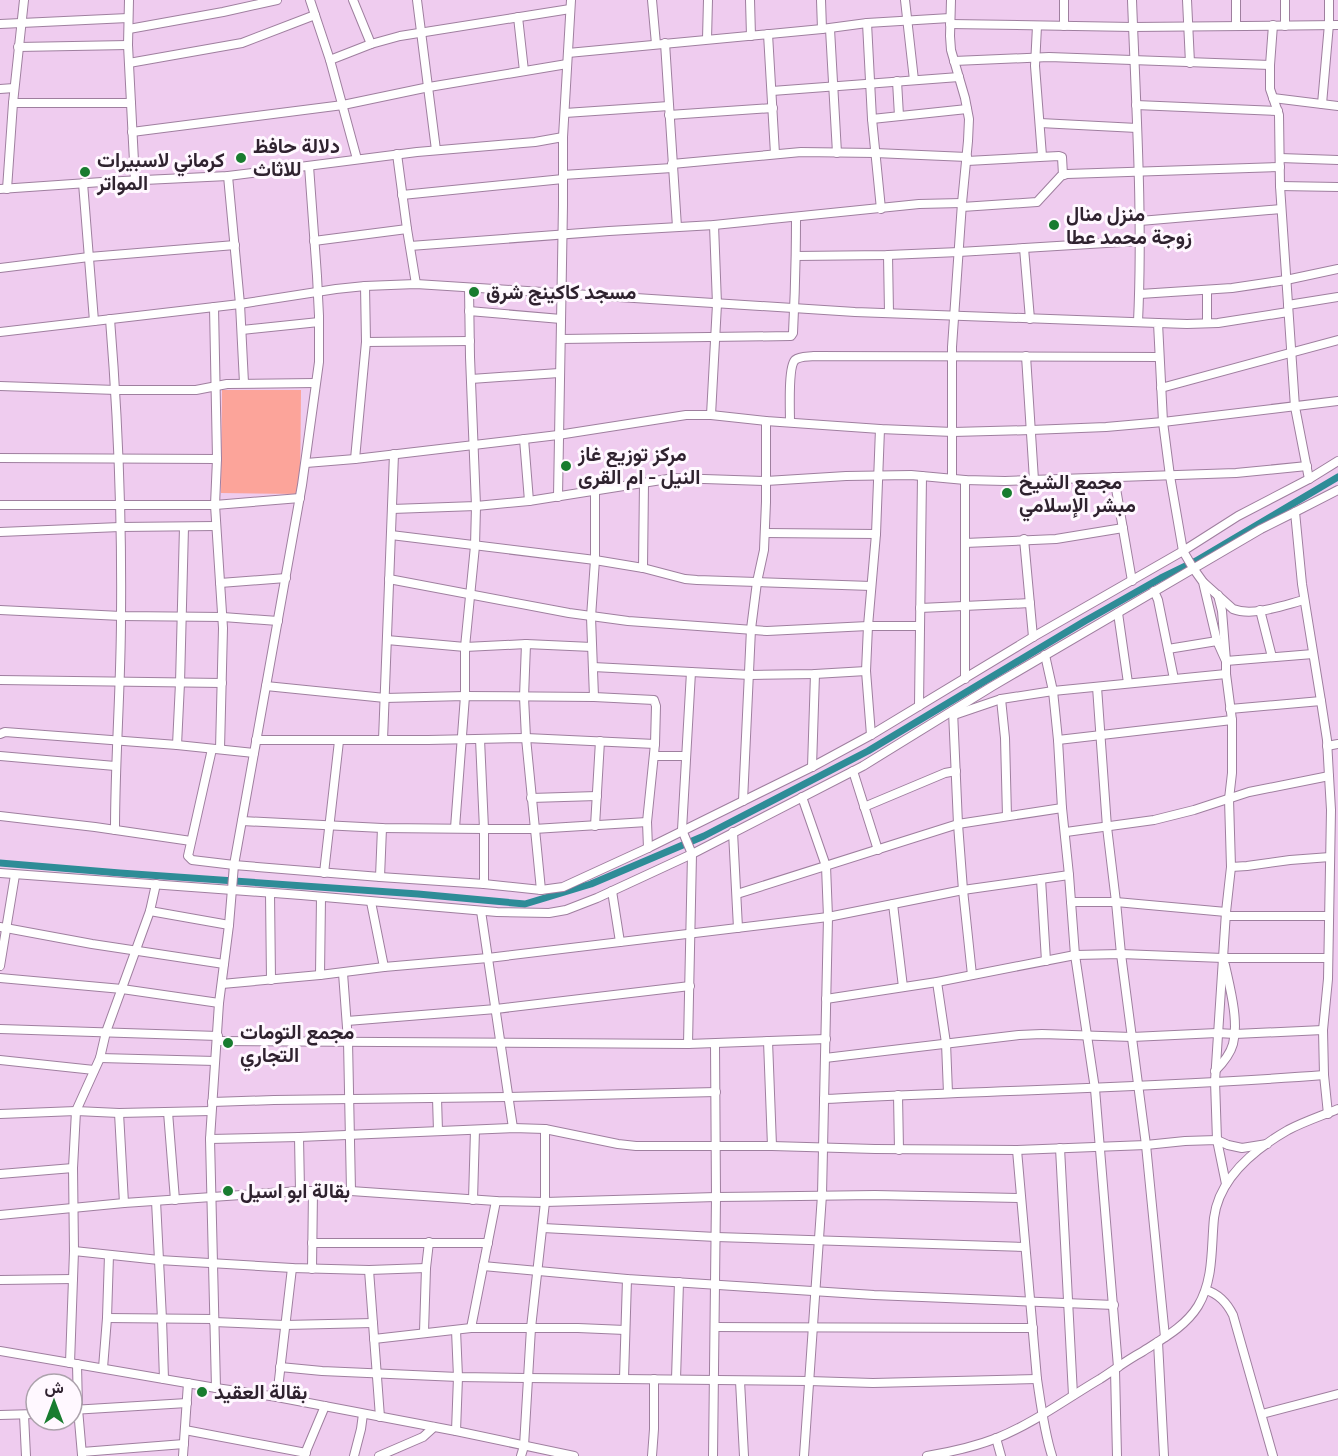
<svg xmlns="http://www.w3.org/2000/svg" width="1338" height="1456" font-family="Cabin,Vazirmatn,sans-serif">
	<rect width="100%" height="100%" fill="#efccef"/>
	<path fill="#fca49a" d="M222,390H301L300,494L221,493Z"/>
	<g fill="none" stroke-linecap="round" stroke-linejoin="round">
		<path stroke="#2e8c97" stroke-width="7" d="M0,863L120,873L418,894L525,904L591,884L704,836L868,751L1085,621L1161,578L1196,561L1338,477"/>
		<defs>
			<g id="minor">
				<path d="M129,0L128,45L135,181"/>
				<path d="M310,0L330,60L357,159"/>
				<path d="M353,0L371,44"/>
				<path d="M417,0L436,150"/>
				<path d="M652,0L656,44"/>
				<path d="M750,0L751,36"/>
				<path d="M821,0L822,29"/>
				<path d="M905,0L914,80"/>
				<path d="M951,0L950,36L951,50L965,98L969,119L968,141L962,203L952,347V478"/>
				<path d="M1132,0C1136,107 1143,215 1138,322"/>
				<path d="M1187,0L1190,63"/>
				<path d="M1236,0V26"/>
				<path d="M1285,0V26"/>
				<path d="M518,17L524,71"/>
				<path d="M867,23L872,119L881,209"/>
				<path d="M0,24L128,18"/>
				<path d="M950,24L1133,27L1338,25"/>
				<path d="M1273,25L1270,65V89L1279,115L1280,186L1295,407L1309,479"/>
				<path d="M1037,26L1035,66L1042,156"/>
				<path d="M1064,26V0"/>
				<path d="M129,29L223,12L277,0"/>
				<path d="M830,29L837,153"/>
				<path d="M768,34L775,154"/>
				<path d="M707,39L708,0"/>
				<path d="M665,43L677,227"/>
				<path d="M18,47L128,45"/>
				<path d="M568,53L822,29L867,23L950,18"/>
				<path d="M330,60L371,44L400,36L570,9"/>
				<path d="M954,61L1049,57L1270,65"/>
				<path d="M129,63L242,43L315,15"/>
				<path d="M897,81L899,116"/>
				<path d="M0,89L14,88"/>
				<path d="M772,91L959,77"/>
				<path d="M1273,98L1338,106"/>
				<path d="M13,103H131"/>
				<path d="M1322,104L1329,24V0"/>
				<path d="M1136,105L1278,111"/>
				<path d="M565,113L669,106"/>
				<path d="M669,115L773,108"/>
				<path d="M872,119L967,109"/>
				<path d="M1040,123L1137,128"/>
				<path d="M132,132L343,105L429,87L567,64"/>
				<path d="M397,154L407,229L416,284"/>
				<path d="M1280,158L1338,160"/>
				<path d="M967,161L1059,156L1062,157L1063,175"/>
				<path d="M672,164L801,152L875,153L967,157"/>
				<path d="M563,175L672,168"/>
				<path d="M228,176L240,304L244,383"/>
				<path d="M83,183L94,321"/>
				<path d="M1280,186L1338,187"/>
				<path d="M0,189L102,182L228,176L417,152L535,142L563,137"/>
				<path d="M7,189L13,103L24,0"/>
				<path d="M402,195L563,179"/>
				<path d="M962,207L1037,202L1061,176L1067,174L1280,167"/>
				<path d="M1140,221L1281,209"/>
				<path d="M314,241L407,229"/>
				<path d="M410,246L609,231L714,225L919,204L962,203"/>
				<path d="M1024,248L1030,319"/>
				<path d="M888,255L889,313"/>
				<path d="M796,256L888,255L959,252L1139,241"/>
				<path d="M0,268L89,257L235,245"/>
				<path d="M1140,294L1232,288L1286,280L1338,269"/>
				<path d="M1288,305L1338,297"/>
				<path d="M214,307L217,459L215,505L223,628L220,749"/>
				<path d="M469,311L561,319"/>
				<path d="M110,319C118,418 122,517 121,616C121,687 115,758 115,830"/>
				<path d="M1158,323L1187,324L1218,323L1288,312"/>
				<path d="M1207,323V290"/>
				<path d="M242,330L319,322"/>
				<path d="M0,332L240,304L336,289L365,286L416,284L855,312L1158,323L1163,422L1170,476L1183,551L1193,568L1203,582L1217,641L1226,661V674L1232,720V773L1229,799L1231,867L1226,912L1215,1081L1217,1140L1226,1184"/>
				<path d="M561,339L791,336L793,333C795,294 796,256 796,218"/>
				<path d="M366,342L470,341"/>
				<path d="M1026,356L1034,480"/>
				<path d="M471,379L559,373"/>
				<path d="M0,386L116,390H196L227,384L315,383"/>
				<path d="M1161,388L1338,340"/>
				<path d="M711,415L717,304L714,225"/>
				<path d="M790,422C790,410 788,367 795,360C800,356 808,357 814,356L1159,357"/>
				<path d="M524,439L529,501"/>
				<path d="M0,458L217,459"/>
				<path d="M355,459L366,342L365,286"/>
				<path d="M306,463L355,459L558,435L686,415H711L766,421L880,429L953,432L1031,430L1106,427L1163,422L1338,401"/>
				<path d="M1114,477L1132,581"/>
				<path d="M558,497L563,205V137L571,0"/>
				<path d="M0,505H215L300,498"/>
				<path d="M392,509L476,506L529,501L674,478L766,481L846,476L911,475L965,480L1005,481L1236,473L1307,466"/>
				<path d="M0,532L120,527L216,526"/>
				<path d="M765,533L876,534"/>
				<path d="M391,535L595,560L643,568L685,579L697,580L871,586"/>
				<path d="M1024,539L1033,637"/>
				<path d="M965,543L1056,539L1123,528"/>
				<path d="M643,568L644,483"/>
				<path d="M389,579L569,613L628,621L767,631L868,626H920"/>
				<path d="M220,583L286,578"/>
				<path d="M1204,583L1233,609C1253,617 1284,605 1304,600"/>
				<path d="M1154,591L1158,600L1174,679"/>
				<path d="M1218,595L1222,611L1226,661L1313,654"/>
				<path d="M920,608L1030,603"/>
				<path d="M0,610L121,616L223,617L278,621"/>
				<path d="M1260,610L1272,657"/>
				<path d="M1118,613L1128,683"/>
				<path d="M387,640L465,647L526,644L592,647"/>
				<path d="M526,644L524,697L526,738L541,890"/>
				<path d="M1168,649L1217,641"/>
				<path d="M1045,655L1053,691L1058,740L1062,808L1069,875L1075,955L1095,1089L1118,1367"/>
				<path d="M593,667L750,675L815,674L866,671"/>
				<path d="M965,679V480"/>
				<path d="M0,680L222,683"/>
				<path d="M266,686L385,698L465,696L594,697L654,700L656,706L655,744L647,822L648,848"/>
				<path d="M1097,687L1107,827L1116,902L1121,954L1146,1145L1165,1337"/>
				<path d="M594,697L591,617L595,560V491"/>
				<path d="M1001,699L1005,738L1007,816"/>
				<path d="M919,706L922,476"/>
				<path d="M1230,709L1321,701"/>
				<path d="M953,711L958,824L963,890L972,975"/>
				<path d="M954,715L1001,699L1053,691L1226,674"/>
				<path d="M0,734L5,732L177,745L254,753"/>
				<path d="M871,735L866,671L868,626L876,534L880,429"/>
				<path d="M480,739L484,829V884"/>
				<path d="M256,740H428L526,738L655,744"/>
				<path d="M383,740L394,454"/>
				<path d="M1058,740L1232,720"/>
				<path d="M177,745L180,683L184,527"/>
				<path d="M1327,746L1338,744"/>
				<path d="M212,749L188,856L192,860L234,865L380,877L484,884L541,890L563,887L648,848L743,801L812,767L871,735L1033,637L1183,551L1238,516L1309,479L1338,461"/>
				<path d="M0,756L115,766"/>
				<path d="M654,756H686"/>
				<path d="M812,767L815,674"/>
				<path d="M853,771L878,850"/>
				<path d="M802,797L826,866L828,917L822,1195L804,1456"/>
				<path d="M531,798L597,796"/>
				<path d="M743,801L751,629L757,582L764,550L766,502V421"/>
				<path d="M864,807L945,773L956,771"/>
				<path d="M0,816L95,827L191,841"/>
				<path d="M242,821L382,828L484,829H534L647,822"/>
				<path d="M595,826L600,741"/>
				<path d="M455,828L465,696V647L475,546L476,506L470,357L469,288"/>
				<path d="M733,832L738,928"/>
				<path d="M1066,832L1154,820L1194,810L1249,792L1329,776"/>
				<path d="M1231,867L1247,866L1290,860L1330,857"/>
				<path d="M0,873L301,895L497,912L549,913L566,910L597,898L692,854L863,766L991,687L1261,529L1295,512"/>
				<path d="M324,873L339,741"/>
				<path d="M380,877L382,828"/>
				<path d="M1041,879L1046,961"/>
				<path d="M612,891L620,942"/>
				<path d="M270,893L271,980"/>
				<path d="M737,894L958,824L1062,808"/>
				<path d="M371,902L384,967"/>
				<path d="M1071,902H1116L1226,912"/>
				<path d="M893,904L903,987"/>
				<path d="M150,911L229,925"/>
				<path d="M481,911L513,1128"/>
				<path d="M1226,916H1328"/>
				<path d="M0,927L92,944L224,964"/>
				<path d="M0,966L15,875"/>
				<path d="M343,973L348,1041L351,1191"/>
				<path d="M320,975L321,897"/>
				<path d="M0,978L122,989L219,1003"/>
				<path d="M937,982L946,1043L948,1093"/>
				<path d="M222,984L320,975L384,967L488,958L828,917L963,890L1069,875"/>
				<path d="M826,999L937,982L1075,955L1121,954L1223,958H1327"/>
				<path d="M347,1021L496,1009L690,986"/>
				<path d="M0,1029L218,1036"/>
				<path d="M217,1041L688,1044L826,1039"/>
				<path d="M768,1041L772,1146"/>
				<path d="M688,1044L692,854L682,830L691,672"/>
				<path d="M100,1058L215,1061"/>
				<path d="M825,1058L1019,1035L1042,1034L1132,1037L1217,1033L1235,1034L1323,1030"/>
				<path d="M0,1060L94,1070"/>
				<path d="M1215,1071C1223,1063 1230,1055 1233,1044C1239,1021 1230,988 1225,965"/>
				<path d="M898,1095L899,1150"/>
				<path d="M437,1098L438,1131"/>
				<path d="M824,1099C991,1090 1158,1088 1324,1075"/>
				<path d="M212,1102L274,1100L508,1097L716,1092"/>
				<path d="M168,1112L175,1200"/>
				<path d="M119,1113L124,1203"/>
				<path d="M0,1114L76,1111L119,1113L211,1111"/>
				<path d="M1328,1114L1324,1075L1323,1030L1328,979L1331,810L1329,776L1327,740L1321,701L1302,584L1295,512L1338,490"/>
				<path d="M299,1137L300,1191"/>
				<path d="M210,1139L299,1137L513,1128L545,1129L618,1144L636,1146H772L875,1149L1017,1150L1146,1145L1185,1141L1217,1140L1228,1145L1242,1148L1267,1144"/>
				<path d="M1060,1148L1073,1395"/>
				<path d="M1017,1150L1037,1379C1041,1405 1044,1431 1052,1456"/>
				<path d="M0,1174L73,1168"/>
				<path d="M473,1200L475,1130"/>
				<path d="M156,1201L162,1319L164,1379"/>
				<path d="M0,1215L124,1203L300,1191H351L496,1201L545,1202L716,1197L875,1195L1021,1198"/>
				<path d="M543,1228L716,1237L1025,1247"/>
				<path d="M312,1243H488"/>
				<path d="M74,1251L159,1260L292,1268L369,1270L426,1268"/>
				<path d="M483,1266L627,1279L874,1295L1114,1305"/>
				<path d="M312,1269L313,1191"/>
				<path d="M369,1270L380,1417"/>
				<path d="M0,1280L73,1279"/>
				<path d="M1206,1290C1219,1294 1227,1303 1233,1315L1273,1456"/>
				<path d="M107,1318L214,1319"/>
				<path d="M214,1322L285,1325L373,1323"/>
				<path d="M715,1327L1033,1328"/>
				<path d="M471,1328L496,1201"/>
				<path d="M424,1332L426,1268L429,1242"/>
				<path d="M374,1339L471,1328H578L625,1330"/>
				<path d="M1158,1342L1164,1456"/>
				<path d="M0,1351L216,1388L277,1397L456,1431L574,1456"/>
				<path d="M70,1363L74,1251L73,1168L76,1111L100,1058L106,1032L150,911L156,884"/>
				<path d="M77,1364L78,1409L82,1455"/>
				<path d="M280,1367L322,1371L458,1377L527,1378L809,1381L873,1383L1037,1379"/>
				<path d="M103,1368L107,1318L109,1255"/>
				<path d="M1115,1370L1117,1456"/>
				<path d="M624,1378L627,1279"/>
				<path d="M676,1379L679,1282"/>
				<path d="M740,1381L744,1456"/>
				<path d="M216,1388L210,1139L219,1003L229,925L234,865L302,485L319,362V316L317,276L309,166"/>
				<path d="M277,1397L292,1268"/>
				<path d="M72,1410L187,1403"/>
				<path d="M1262,1414L1338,1394"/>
				<path d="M0,1415L36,1414"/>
				<path d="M24,1415L26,1456"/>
				<path d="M185,1430L306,1453"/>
				<path d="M456,1431L458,1377L456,1330"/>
				<path d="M996,1438L1001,1456"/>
				<path d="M82,1452L184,1444"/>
				<path d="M183,1456L188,1383"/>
				<path d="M304,1456L325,1406"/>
				<path d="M354,1456L361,1429L363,1414"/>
				<path d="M379,1456L423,1437L434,1427"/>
				<path d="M521,1456L524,1446L531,1328L545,1202V1129"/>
				<path d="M652,1456L654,1429V1379"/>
				<path d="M713,1456L716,1197L715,1044"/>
				<path d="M927,1456C951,1452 974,1447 997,1438C1034,1423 1066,1399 1100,1379C1114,1370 1127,1360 1142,1352C1162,1339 1185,1327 1198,1306C1214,1279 1211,1248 1214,1218C1219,1178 1255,1149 1288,1130C1303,1122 1321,1116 1338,1109"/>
			</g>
		</defs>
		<use href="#minor" stroke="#9f7f9f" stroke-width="10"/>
		<use href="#minor" stroke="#fff" stroke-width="8"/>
	</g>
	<g fill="#187c2f" stroke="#fff8ff" stroke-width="2">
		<circle cx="241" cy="158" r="6"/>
		<circle cx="85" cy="172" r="6"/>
		<circle cx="1054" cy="225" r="6"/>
		<circle cx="474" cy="292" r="6"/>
		<circle cx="566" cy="466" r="6"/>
		<circle cx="1007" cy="493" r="6"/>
		<circle cx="228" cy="1043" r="6"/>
		<circle cx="228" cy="1191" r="6"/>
		<circle cx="202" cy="1392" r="6"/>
	</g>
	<g text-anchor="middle" stroke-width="6" stroke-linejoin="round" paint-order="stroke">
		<g font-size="20" font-weight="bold" fill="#2f222f" stroke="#fff8ff" text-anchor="start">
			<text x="253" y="153">دلالة حافظ<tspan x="253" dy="23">للاثاث</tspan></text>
			<text x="97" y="167">كرماني لاسبيرات<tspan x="97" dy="23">المواتر</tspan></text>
			<text x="1066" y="221">منزل منال<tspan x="1066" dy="23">زوجة محمد عطا</tspan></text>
			<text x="486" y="299">مسجد كاكينج شرق</text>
			<text x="578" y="461">مركز توزيع غاز<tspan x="578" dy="23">النيل - ام القرى</tspan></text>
			<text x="1019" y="489">مجمع الشيخ<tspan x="1019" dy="23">مبشر الإسلامي</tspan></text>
			<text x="240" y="1039">مجمع التومات<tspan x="240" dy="23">التجاري</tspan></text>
			<text x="240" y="1198">بقالة ابو اسيل</text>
			<text x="214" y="1399">بقالة العقيد</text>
		</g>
	</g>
	<g transform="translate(54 1402)"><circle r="28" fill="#fff8ff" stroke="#aca2ac" stroke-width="1.5"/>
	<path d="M0-4.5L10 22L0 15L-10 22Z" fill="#187c2f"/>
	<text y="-9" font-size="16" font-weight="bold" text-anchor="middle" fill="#2f222f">ش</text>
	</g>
</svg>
